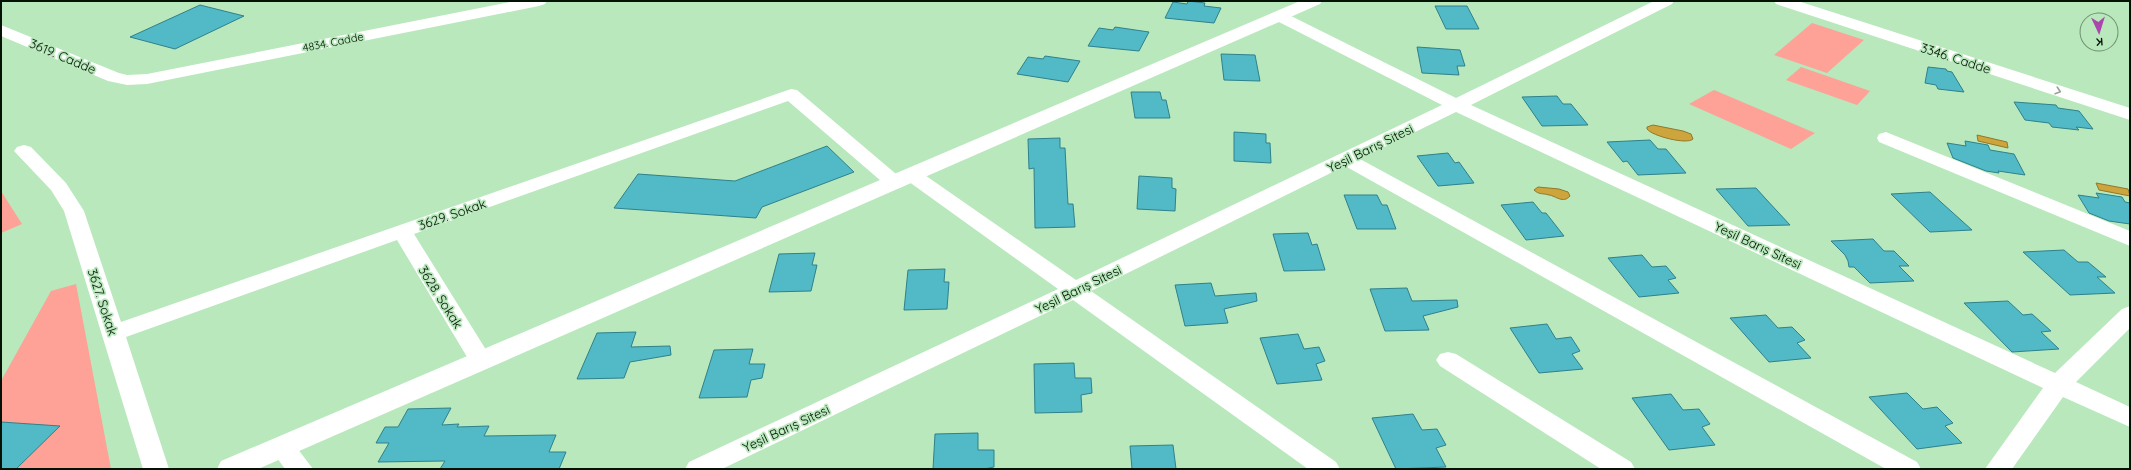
<svg xmlns="http://www.w3.org/2000/svg" width="2131" height="470" font-family="Quicksand,sans-serif">
	<rect width="100%" height="100%" fill="#b8e8bb"/>
	<g fill="#fea197">
		<path d="M1812,23L1864,40L1827,73L1774,55Z"/>
		<path d="M1801,67L1870,91L1857,105L1786,80Z"/>
		<path d="M1714,90L1815,133L1791,149L1689,104Z"/>
		<path d="M1,191L22,224L1,233Z"/>
		<path d="M76,284L111,469H1V381L51,291Z"/>
	</g>
	<g fill="#cea43c" stroke="#91782b">
		<path d="M1653,125L1683,131L1691,134L1693,139C1687,145 1652,136 1647,129V127Z"/>
		<path d="M1977,135L2007,142L2008,148L1978,141Z"/>
		<path d="M2096,183L2128,189L2130,196L2099,190Z"/>
		<path d="M1538,187L1559,189L1568,192L1570,196C1563,204 1556,196 1549,195C1543,193 1539,195 1534,190Z"/>
	</g>
	<g fill="#52b9c6" stroke="#2f818b">
		<path d="M1188,1L1205,3L1204,6L1221,8L1214,23L1165,18L1173,2L1187,4Z"/>
		<path d="M200,5L244,16L175,49L130,37Z"/>
		<path d="M1435,6H1467L1479,29H1446Z"/>
		<path d="M1115,27L1149,32L1139,51L1088,46L1099,28L1113,30Z"/>
		<path d="M1417,47L1460,50L1465,66H1457L1459,75L1422,73Z"/>
		<path d="M1221,54L1255,55L1260,81L1224,80Z"/>
		<path d="M1045,56L1080,61L1068,82L1017,74L1028,57L1043,59Z"/>
		<path d="M1928,67L1946,69L1947,71L1952,72L1964,92L1938,89L1936,85L1925,83Z"/>
		<path d="M1131,92H1160L1162,100H1166L1170,118H1135Z"/>
		<path d="M1557,96L1563,104H1571L1588,125L1542,126L1522,97Z"/>
		<path d="M2014,102L2056,105L2058,108L2079,111L2093,129L2076,127L2079,130L2052,127L2049,123L2025,120Z"/>
		<path d="M1234,132L1266,134V143H1270L1271,163L1234,161Z"/>
		<path d="M1060,138V148H1065L1068,204H1073L1075,227L1035,228L1034,168L1029,169L1028,139Z"/>
		<path d="M1650,140L1658,149H1666L1686,173L1638,175L1627,161L1623,162L1607,142Z"/>
		<path d="M1965,141L1988,145L1990,150L2014,154L2025,175L1998,171L1999,173L1986,171L1953,158L1947,143L1966,146Z"/>
		<path d="M827,146L854,172L762,207L756,218L614,208L638,174L735,181Z"/>
		<path d="M1448,153L1455,163L1459,162L1474,183L1438,186L1417,156Z"/>
		<path d="M1139,176L1172,178V188L1176,189L1175,211L1137,209Z"/>
		<path d="M1756,188L1765,198L1790,225L1748,226L1716,189Z"/>
		<path d="M1930,192L1942,203L1972,230L1930,232L1891,194Z"/>
		<path d="M2096,193L2122,197L2125,202L2130,203V224L2109,221L2089,213L2078,195L2099,198Z"/>
		<path d="M1344,195H1377L1382,205H1387L1396,229H1357Z"/>
		<path d="M1533,202L1542,213H1546L1564,236L1526,240L1501,205Z"/>
		<path d="M1308,233L1312,245L1317,244L1325,270L1284,271L1273,234Z"/>
		<path d="M1873,239L1884,251H1894L1909,266H1899L1914,281L1870,283L1854,267H1849L1848,261L1845,255L1831,241Z"/>
		<path d="M2064,250L2078,262H2088L2106,277H2097L2115,293L2070,295L2023,252Z"/>
		<path d="M815,253L812,265H817L811,291L769,292L779,254Z"/>
		<path d="M1642,255L1652,267L1666,266L1676,278L1668,280L1679,293L1639,297L1608,258Z"/>
		<path d="M945,269L944,282H949L947,309L904,310L908,270Z"/>
		<path d="M1211,283L1215,296L1256,293L1257,301L1224,309L1228,323L1185,326L1175,285Z"/>
		<path d="M1407,288L1412,301L1457,300L1458,307L1423,316L1429,330L1385,331L1370,289Z"/>
		<path d="M2008,301L2023,315L2032,314L2051,331L2041,332L2059,349L2012,352L1964,303Z"/>
		<path d="M1766,315L1778,328L1792,327L1805,340L1797,343L1811,358L1769,362L1730,318Z"/>
		<path d="M1547,324L1556,339L1571,337L1580,351L1572,354L1583,369L1539,373L1510,328Z"/>
		<path d="M636,332L631,347L670,346L671,355L630,362L624,378L577,379L597,333Z"/>
		<path d="M1298,334L1304,349L1319,347L1325,361L1316,364L1322,380L1277,384L1260,338Z"/>
		<path d="M753,349L749,364H765L762,378L751,380L747,397L699,398L714,350Z"/>
		<path d="M1074,363L1075,378H1091L1092,393L1081,395L1082,412L1035,413L1034,364Z"/>
		<path d="M1907,393L1923,409L1937,407L1953,423L1945,426L1962,443L1917,449L1869,397Z"/>
		<path d="M1671,394L1683,410L1699,409L1710,424L1702,427L1715,445L1669,450L1632,398Z"/>
		<path d="M451,408L442,425L459,424L457,427L489,426L484,436L556,435L549,452H566L559,469H440L445,461L378,462L389,443H376L385,427H398L408,409Z"/>
		<path d="M1413,414L1422,430L1437,429L1446,445L1436,448L1446,467L1396,469L1372,418Z"/>
		<path d="M1,422L60,426L16,469H1Z"/>
		<path d="M978,433V450H994V467L984,469H933L935,434Z"/>
		<path d="M1173,445L1176,469H1132L1130,446Z"/>
	</g>
	<g fill="none" stroke-linecap="round" stroke-linejoin="round">
		<g fill="#fff" fill-rule="evenodd">
			<path d="M515,1H547L545,4L539,6L147,84L127,85L108,81L1,36V25L119,73L127,75L147,74Z"/>
			<path d="M1654,1H1674L1672,4L1471,105L2055,373L2122,309L2130,306V328L2076,382L2130,407V427L2063,397L2012,469H1985L2043,388L1456,112L1360,159L1917,462L1921,469H1886L1345,166L1091,291L1336,462L1340,469H1308L1073,300L722,469H685L689,462L1058,289L905,179L902,175L905,171L912,169L919,171L1076,280L1442,105L1273,19L1271,16L1273,13H1285L1456,98Z"/>
			<path d="M791,89L797,90L902,179L905,183L902,187L895,189L888,187L788,101L414,234L493,361L489,367L481,369L473,367L397,240L126,337L169,469H143L64,211L51,190L14,151L17,147L24,145L31,147L66,183L84,211L121,322Z"/>
			<path d="M1886,132L2130,231V246L1879,142L1877,138L1879,134Z"/>
			<path d="M1448,352L1456,354L1631,462L1635,469H1601L1440,366L1436,360L1440,354Z"/>
			<path d="M282,437L291,440L313,469H285L269,447L273,440Z"/>
		</g>
		<g fill="#fff" fill-rule="evenodd">
			<path d="M1300,1H1322L1320,4L258,469H217L221,461Z"/>
			<path d="M1774,1H1798L2130,108V120L1776,4Z"/>
		</g>
	</g>
	<defs><path id="oneway-chevron" d="M-2-3.5L2.5 0L-2 3.5" fill="none" stroke-width="1.6" stroke-linecap="round" stroke-linejoin="round"/></defs>
	<use stroke="#9aa09b" href="#oneway-chevron" transform="translate(2058 91) rotate(18)"/>
	<g text-anchor="middle" stroke-width="3.5" stroke-linejoin="round" paint-order="stroke">
		<g font-size="11" fill="#031204" stroke="#b8e8bb">
			<text transform="translate(333 42) rotate(-11)" y="4">4834. Cadde</text>
		</g>
		<g font-size="13" fill="#031204" stroke="#b8e8bb">
			<text transform="translate(63 56) rotate(23)" y="5">3619. Cadde</text>
			<text transform="translate(1956 58) rotate(18)" y="5">3346. Cadde</text>
			<text transform="translate(1370 148) rotate(-26)" y="5">Yeşil Barış Sitesi</text>
			<text transform="translate(452 214) rotate(-19)" y="5">3629. Sokak</text>
			<text transform="translate(1758 245) rotate(25)" y="5">Yeşil Barış Sitesi</text>
			<text transform="translate(1078 289) rotate(-26)" y="5">Yeşil Barış Sitesi</text>
			<text transform="translate(441 297) rotate(58)" y="5">3628. Sokak</text>
			<text transform="translate(103 302) rotate(72)" y="5">3627. Sokak</text>
			<text transform="translate(786 428) rotate(-25)" y="5">Yeşil Barış Sitesi</text>
		</g>
	</g>
	<rect width="2131" height="470" fill="none" stroke="#031204" stroke-width="4"/>
	<g transform="translate(2099 32) rotate(176)"><circle r="19" fill="#b8e8bb" stroke="#709272"/>
	<path d="M0-3L7 15L0 10L-7 15Z" fill="#aa46ac"/>
	<text y="-6" font-size="11" font-weight="bold" text-anchor="middle" fill="#031204">K</text>
	</g>
</svg>
